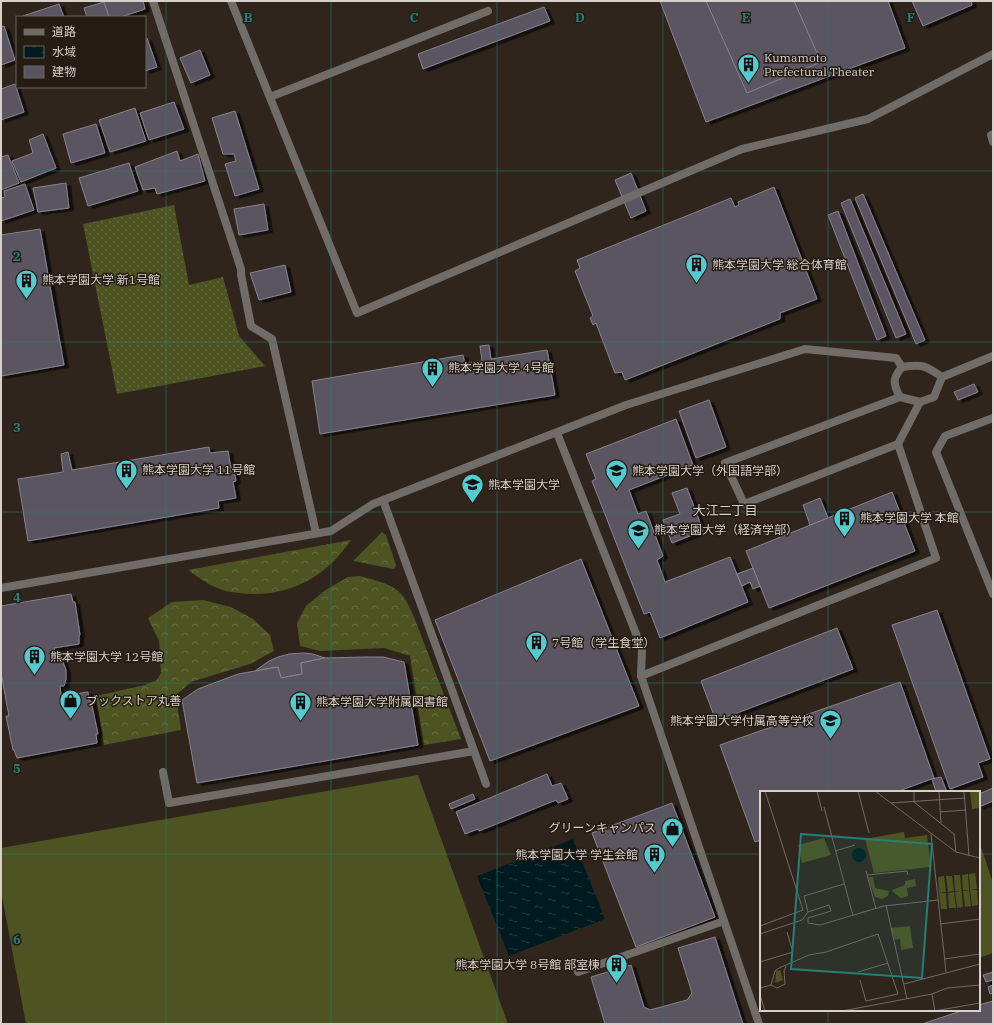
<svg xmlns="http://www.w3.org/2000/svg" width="994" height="1025" font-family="'IBM Plex Serif','Noto Sans JP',serif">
	<defs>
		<pattern id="grass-dots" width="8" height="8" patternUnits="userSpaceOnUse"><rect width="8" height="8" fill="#4d5422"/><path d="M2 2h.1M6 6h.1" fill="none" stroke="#666c41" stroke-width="1.8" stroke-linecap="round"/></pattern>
		<pattern id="forest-crowns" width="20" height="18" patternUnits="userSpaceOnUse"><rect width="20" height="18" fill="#4d5422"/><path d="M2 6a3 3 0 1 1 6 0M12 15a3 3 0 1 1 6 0" fill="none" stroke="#666c41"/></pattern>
		<pattern id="water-ripples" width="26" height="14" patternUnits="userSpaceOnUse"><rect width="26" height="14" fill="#001b1f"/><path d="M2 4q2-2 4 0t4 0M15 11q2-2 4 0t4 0" fill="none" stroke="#243b3e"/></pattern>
		<filter id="shadow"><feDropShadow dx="4.5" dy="2.5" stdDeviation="0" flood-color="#0009"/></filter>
	</defs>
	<rect width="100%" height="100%" fill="#2f251d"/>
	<path fill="url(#grass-dots)" d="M174,205L189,285L223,277L239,336L265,366L117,394L83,224Z"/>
	<g fill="url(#forest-crowns)">
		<path d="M382,532L386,535L396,565L394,569L353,561Z"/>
		<path d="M351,540C322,583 278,602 226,591C213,588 199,578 188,570Z"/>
		<path d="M360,576C371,579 389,583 398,591C406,598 410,608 414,617L461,739L424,745L410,656L384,648L320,651L300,646L297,623L306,606L324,591L348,577Z"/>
		<path d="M203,600L231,607L253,619L270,635L274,651L250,664L191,682L176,695L181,730L104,745L96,696L145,685L157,680L161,673L159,641L148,618L172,602Z"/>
	</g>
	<g fill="#4d5422">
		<path d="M418,775L508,1024H26L1,891V848Z"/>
		<path d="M979,841L993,883V953L979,958Z"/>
	</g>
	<path fill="url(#water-ripples)" d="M573,839L605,919L509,956L477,876Z"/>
	<g fill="#5a5461" stroke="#888290" filter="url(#shadow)">
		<path d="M103,1H143L145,9L121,17H109Z"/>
		<path d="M660,1H888L905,48L706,122Z"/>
		<path d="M706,1H794L821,62L747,93Z"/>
		<path d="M912,1H971L972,5L923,26Z"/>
		<path d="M104,2L109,17H87L84,8Z"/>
		<path d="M59,4L64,17H23V16Z"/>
		<path d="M544,7L550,21L423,69L418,54Z"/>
		<path d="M4,26L15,60L1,65V27Z"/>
		<path d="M147,38L157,67L145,71V39Z"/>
		<path d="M200,50L210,75L191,83L180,58Z"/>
		<path d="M15,84L24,112L1,120V89Z"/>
		<path d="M174,102L184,129L149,140L140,113Z"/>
		<path d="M135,108L146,141L110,152L99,120Z"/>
		<path d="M235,111L259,189L235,196L225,164L236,161L234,154H223L212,118Z"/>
		<path d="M96,124L105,153L71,163L63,134Z"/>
		<path d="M43,134L56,168L21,182L12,161L33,153L29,140Z"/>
		<path d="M177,151L180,161L198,154L205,181L157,194L155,188L143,190L135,167Z"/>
		<path d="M8,155L19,183L1,190V157Z"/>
		<path d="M129,163L138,191L88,206L79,178Z"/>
		<path d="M631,173L646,211L631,218L615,180Z"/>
		<path d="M66,183L69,208L38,212L33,188Z"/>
		<path d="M25,184L34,210L1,221V198L5,197L4,191Z"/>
		<path d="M774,187L817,299L780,313V319L625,380L622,372L615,373L596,323L593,325L590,318L593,316L575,271L580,268L577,260L731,198L735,207L739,205L738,202Z"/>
		<path d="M863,194L925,340L916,344L855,198Z"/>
		<path d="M850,199L906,334L896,338L841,203Z"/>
		<path d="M264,204L268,230L239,235L234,209Z"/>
		<path d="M838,211L886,336L877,340L828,215Z"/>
		<path d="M40,229L64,365L1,376V235Z"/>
		<path d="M285,265L291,292L259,300L250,273Z"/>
		<path d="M489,345L491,359L547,350L555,395L320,434L312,381L463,355L465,364L482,361L480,346Z"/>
		<path d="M974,384L978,392L958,400L954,392Z"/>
		<path d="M709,400L726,447L696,458L679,411Z"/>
		<path d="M676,419L693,465L629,490L638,514L646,511L663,556L657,560L665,582L730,557L748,602L660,638L650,612L644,614L592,481L596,479L586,454Z"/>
		<path d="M209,447L210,453L228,451L231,468H234L236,481L233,482L236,498L218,501L219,508L28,541L18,479L63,472L61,454L68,452L72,470Z"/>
		<path d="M687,488L703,531L672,543L663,520L680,514L672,493Z"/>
		<path d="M892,492L915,551L769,608L746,551Z"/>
		<path d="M820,498L828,518L810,525L803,505Z"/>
		<path d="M581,559L639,706L490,761L435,620Z"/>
		<path d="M753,568L760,586L753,589L750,582L742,586L737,574Z"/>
		<path d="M71,594L73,602H75L80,635L79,636V644L54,648L56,659L60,658L63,662L66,670V679L64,686H60L61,696L88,692L89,701H91L98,734H96L97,743L17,758L14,750H13L6,716H9L1,673V606Z"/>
		<path d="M937,610L990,759L978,763L983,777L950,789L892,625Z"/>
		<path d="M837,628L853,669L716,721L701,681Z"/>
		<path d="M304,653L313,654L325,658L301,663L302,674L281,678L278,667L255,671L269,661L278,657L289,654Z"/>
		<path d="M365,657H383L404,662L418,745L197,783L182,700L198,689L238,674L278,667L281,678L302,674L301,663L325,658Z"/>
		<path d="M900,682L934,778L896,792H761V840L755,842L720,745Z"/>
		<path d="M547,774L552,786L561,783L568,799L558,803L556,800L479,831L478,829L465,834L456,812Z"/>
		<path d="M941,777L947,792H936L932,779Z"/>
		<path d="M993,788V801L979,807V794Z"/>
		<path d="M473,794L475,799L451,809L449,804Z"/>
		<path d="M672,803L715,917L636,947L592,833Z"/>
		<path d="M715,937L743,1024H605L591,977L631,965L644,1007L650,1010L687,1000L692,993L678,948Z"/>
		<path d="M993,972V980L986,982L983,975Z"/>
		<path d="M993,985V993L990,994L988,987Z"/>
		<path d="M993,1001V1024H922L964,1010H979V1005Z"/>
	</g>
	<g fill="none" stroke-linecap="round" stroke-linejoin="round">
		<g stroke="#716c67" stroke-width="8">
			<path d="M231,1L357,313L742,149L868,119L993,54"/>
			<path d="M270,97L488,11"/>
			<path d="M993,134L991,135L993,142"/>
			<path d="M241,274L251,326L272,339L316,533"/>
			<path d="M902,367C922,364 925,365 942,377"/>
			<path d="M900,397L920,402"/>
			<path d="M557,433L642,649L641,676L759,1024"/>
			<path d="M383,500L486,784"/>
			<path d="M1,588L331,531L373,504L626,405L805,349L896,358L902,367C892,379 893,384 900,397L725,463L744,504L898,444L920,402L934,397L942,377L993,356"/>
			<path d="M641,676L936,558L898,444"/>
			<path d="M163,772L169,803L474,751"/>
			<path d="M578,972L724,921"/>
		</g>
		<g stroke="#716c67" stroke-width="8">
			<path d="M153,1L241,269V274"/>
			<path d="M993,418L945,436L936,452L993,594"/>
		</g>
	</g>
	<path fill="none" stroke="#237f77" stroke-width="1" stroke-opacity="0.55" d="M166,1V1024M331,1V1024M497,1V1024M663,1V1024M828,1V792M1,171H993M1,342H993M1,512H993M1,683H993M1,854H761M979,854H993M828,1010V1024"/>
	<defs>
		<symbol id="building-pin" viewBox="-11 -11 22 30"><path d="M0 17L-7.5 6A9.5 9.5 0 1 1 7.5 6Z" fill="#51ccd1" stroke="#251c14"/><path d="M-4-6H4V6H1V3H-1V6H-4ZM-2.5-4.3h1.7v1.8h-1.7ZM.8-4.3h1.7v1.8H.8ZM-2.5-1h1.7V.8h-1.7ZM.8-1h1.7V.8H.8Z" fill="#111"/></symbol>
		<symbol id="university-pin" viewBox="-11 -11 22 30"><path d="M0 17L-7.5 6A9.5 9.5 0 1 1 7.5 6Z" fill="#51ccd1" stroke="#251c14"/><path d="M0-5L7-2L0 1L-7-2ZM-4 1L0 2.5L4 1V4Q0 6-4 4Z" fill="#111"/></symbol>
		<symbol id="shop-pin" viewBox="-11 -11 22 30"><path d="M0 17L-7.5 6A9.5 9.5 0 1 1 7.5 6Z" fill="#51ccd1" stroke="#251c14"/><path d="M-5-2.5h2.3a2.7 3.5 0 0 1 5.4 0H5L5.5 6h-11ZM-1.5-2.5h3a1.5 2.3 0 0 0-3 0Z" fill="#111"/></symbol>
		<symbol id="school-pin" viewBox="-11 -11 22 30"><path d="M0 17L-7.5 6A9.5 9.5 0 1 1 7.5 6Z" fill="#51ccd1" stroke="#251c14"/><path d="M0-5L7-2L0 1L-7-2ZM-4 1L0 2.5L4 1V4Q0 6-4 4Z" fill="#111"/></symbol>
	</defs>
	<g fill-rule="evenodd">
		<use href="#building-pin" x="736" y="52" width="25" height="34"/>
		<use href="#building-pin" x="684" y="252" width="25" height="34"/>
		<use href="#building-pin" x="14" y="268" width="25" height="34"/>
		<use href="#building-pin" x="420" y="356" width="25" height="34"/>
		<use href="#building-pin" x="114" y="458" width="25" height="34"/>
		<use href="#university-pin" x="604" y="458" width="25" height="34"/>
		<use href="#university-pin" x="460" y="472" width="25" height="34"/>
		<use href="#building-pin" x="832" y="506" width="25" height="34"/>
		<use href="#university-pin" x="626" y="518" width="25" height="34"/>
		<use href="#building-pin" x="524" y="630" width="25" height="34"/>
		<use href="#building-pin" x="22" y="644" width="25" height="34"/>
		<use href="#shop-pin" x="58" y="688" width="25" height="34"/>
		<use href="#building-pin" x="288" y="690" width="25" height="34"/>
		<use href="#school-pin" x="818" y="708" width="25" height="34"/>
		<use href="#shop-pin" x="660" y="816" width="25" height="34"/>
		<use href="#building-pin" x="642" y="842" width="25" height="34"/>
		<use href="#building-pin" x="604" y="952" width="25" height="34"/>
	</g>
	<g text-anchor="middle" stroke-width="3" stroke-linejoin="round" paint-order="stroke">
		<g font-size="12" fill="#d8d1cb" stroke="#251c14" text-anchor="start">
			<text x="764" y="62">Kumamoto<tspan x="764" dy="14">Prefectural Theater</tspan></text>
			<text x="712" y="269">熊本学園大学 総合体育館</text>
			<text x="42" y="284">熊本学園大学 新1号館</text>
			<text x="448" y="372">熊本学園大学 4号館</text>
			<text x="142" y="474">熊本学園大学 11号館</text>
			<text x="632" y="475">熊本学園大学（外国語学部）</text>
			<text x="488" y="489">熊本学園大学</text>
			<text x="860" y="522">熊本学園大学 本館</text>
			<text x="654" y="534">熊本学園大学（経済学部）</text>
			<text x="552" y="647">7号館（学生食堂）</text>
			<text x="50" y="661">熊本学園大学 12号館</text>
			<text x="86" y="705">ブックストア丸善</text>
			<text x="316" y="706">熊本学園大学附属図書館</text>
			<text x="814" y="725" text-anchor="end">熊本学園大学付属高等学校</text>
			<text x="656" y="832" text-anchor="end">グリーンキャンパス</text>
			<text x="638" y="859" text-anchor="end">熊本学園大学 学生会館</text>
			<text x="600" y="969" text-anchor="end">熊本学園大学 8号館 部室棟</text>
		</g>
		<g font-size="13" fill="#d8d1cb" stroke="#251c14">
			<text x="725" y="515">大江二丁目</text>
		</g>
	</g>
	<g transform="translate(760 791)">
		<rect width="220" height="220" fill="#2f251d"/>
		<path d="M150,135L153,157L141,159L140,148L135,149L131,137ZM20,179L23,189L15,192L16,180Z" fill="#4d5422"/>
		<path d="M108,86H113L115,97L129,100L128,105L122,108L115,106ZM155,88L156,95L147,97L148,105L141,107L133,101L132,99L145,94V90Z" fill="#4d5422"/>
		<path d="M210,0H220V17L212,18Z" fill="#4d5422"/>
		<path d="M144,41L145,47L167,44L171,76L114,82L105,48ZM64,47L71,64L42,72L38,54ZM215,82L217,98L210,99L209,83ZM208,83L209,99H203L202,84ZM200,84L203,116L197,117L195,101L201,100H195L194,84ZM184,85L186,101L179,102L178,86ZM186,85H192L194,100L188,101ZM209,99L211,115L205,116L203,100ZM210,99H217L218,114L212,115ZM194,101L196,117H189L188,102ZM179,102H186L187,118H181Z" fill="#4d5422"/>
		<path d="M92 64a7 7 0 1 1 14 0a7 7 0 1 1-14 0Z" fill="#001b1f"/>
		<path fill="none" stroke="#736a63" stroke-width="1" d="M57,0L62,20M98,0L109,42M115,0L196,61L220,67M154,0V11L194,43L196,61M179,0L181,32M204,0L209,65M131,12L204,7M64,16L93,125M180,21L205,19M171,43L186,181M75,60L95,54M106,80L116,118M107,84L147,80L148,84M126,114L147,208M48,121L44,105L84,93M180,133L220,128M0,135L43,119L5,0M0,143L42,129L48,121L69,114L71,120L48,127V132L60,134L124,115L178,109M184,168L220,163M0,171L33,161L27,141M98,181L128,172M144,193L220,173M11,194L15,180L19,177L49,164L66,161L118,143L138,203L106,210L100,189M0,197L11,194L17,197L25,193L24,180L26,175M172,203L175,220M0,204L5,220M82,220L172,203L187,197L220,194M174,220L220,212"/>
		<path fill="#237f77" fill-opacity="0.15" stroke="#237f77" stroke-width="2" d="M41,43L172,53L162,187L31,178Z"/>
		<rect width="220" height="220" fill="none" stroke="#d8d1cb" stroke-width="2"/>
	</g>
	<g font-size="13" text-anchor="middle" font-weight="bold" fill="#237f77" stroke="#251c14" stroke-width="3" stroke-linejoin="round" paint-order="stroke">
		<text x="248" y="22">B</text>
		<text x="414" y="22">C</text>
		<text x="580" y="22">D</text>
		<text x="746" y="22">E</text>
		<text x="911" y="22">F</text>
		<text x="17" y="261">2</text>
		<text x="17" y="432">3</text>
		<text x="17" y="602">4</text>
		<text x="17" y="773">5</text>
		<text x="17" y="944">6</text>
	</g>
	<rect width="994" height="1025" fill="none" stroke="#d8d1cb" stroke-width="4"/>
	<rect x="16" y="16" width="130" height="72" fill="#251c14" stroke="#6d645d"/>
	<rect x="24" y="29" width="20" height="6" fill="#716c67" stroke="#6d645d"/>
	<text x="52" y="36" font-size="12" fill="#d8d1cb">道路</text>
	<rect x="24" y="46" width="20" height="12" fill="url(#water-ripples)" stroke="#6d645d"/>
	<text x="52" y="56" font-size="12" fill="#d8d1cb">水域</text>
	<rect x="24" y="66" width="20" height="12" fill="#5a5461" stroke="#6d645d"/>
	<text x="52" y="76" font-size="12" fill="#d8d1cb">建物</text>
</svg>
